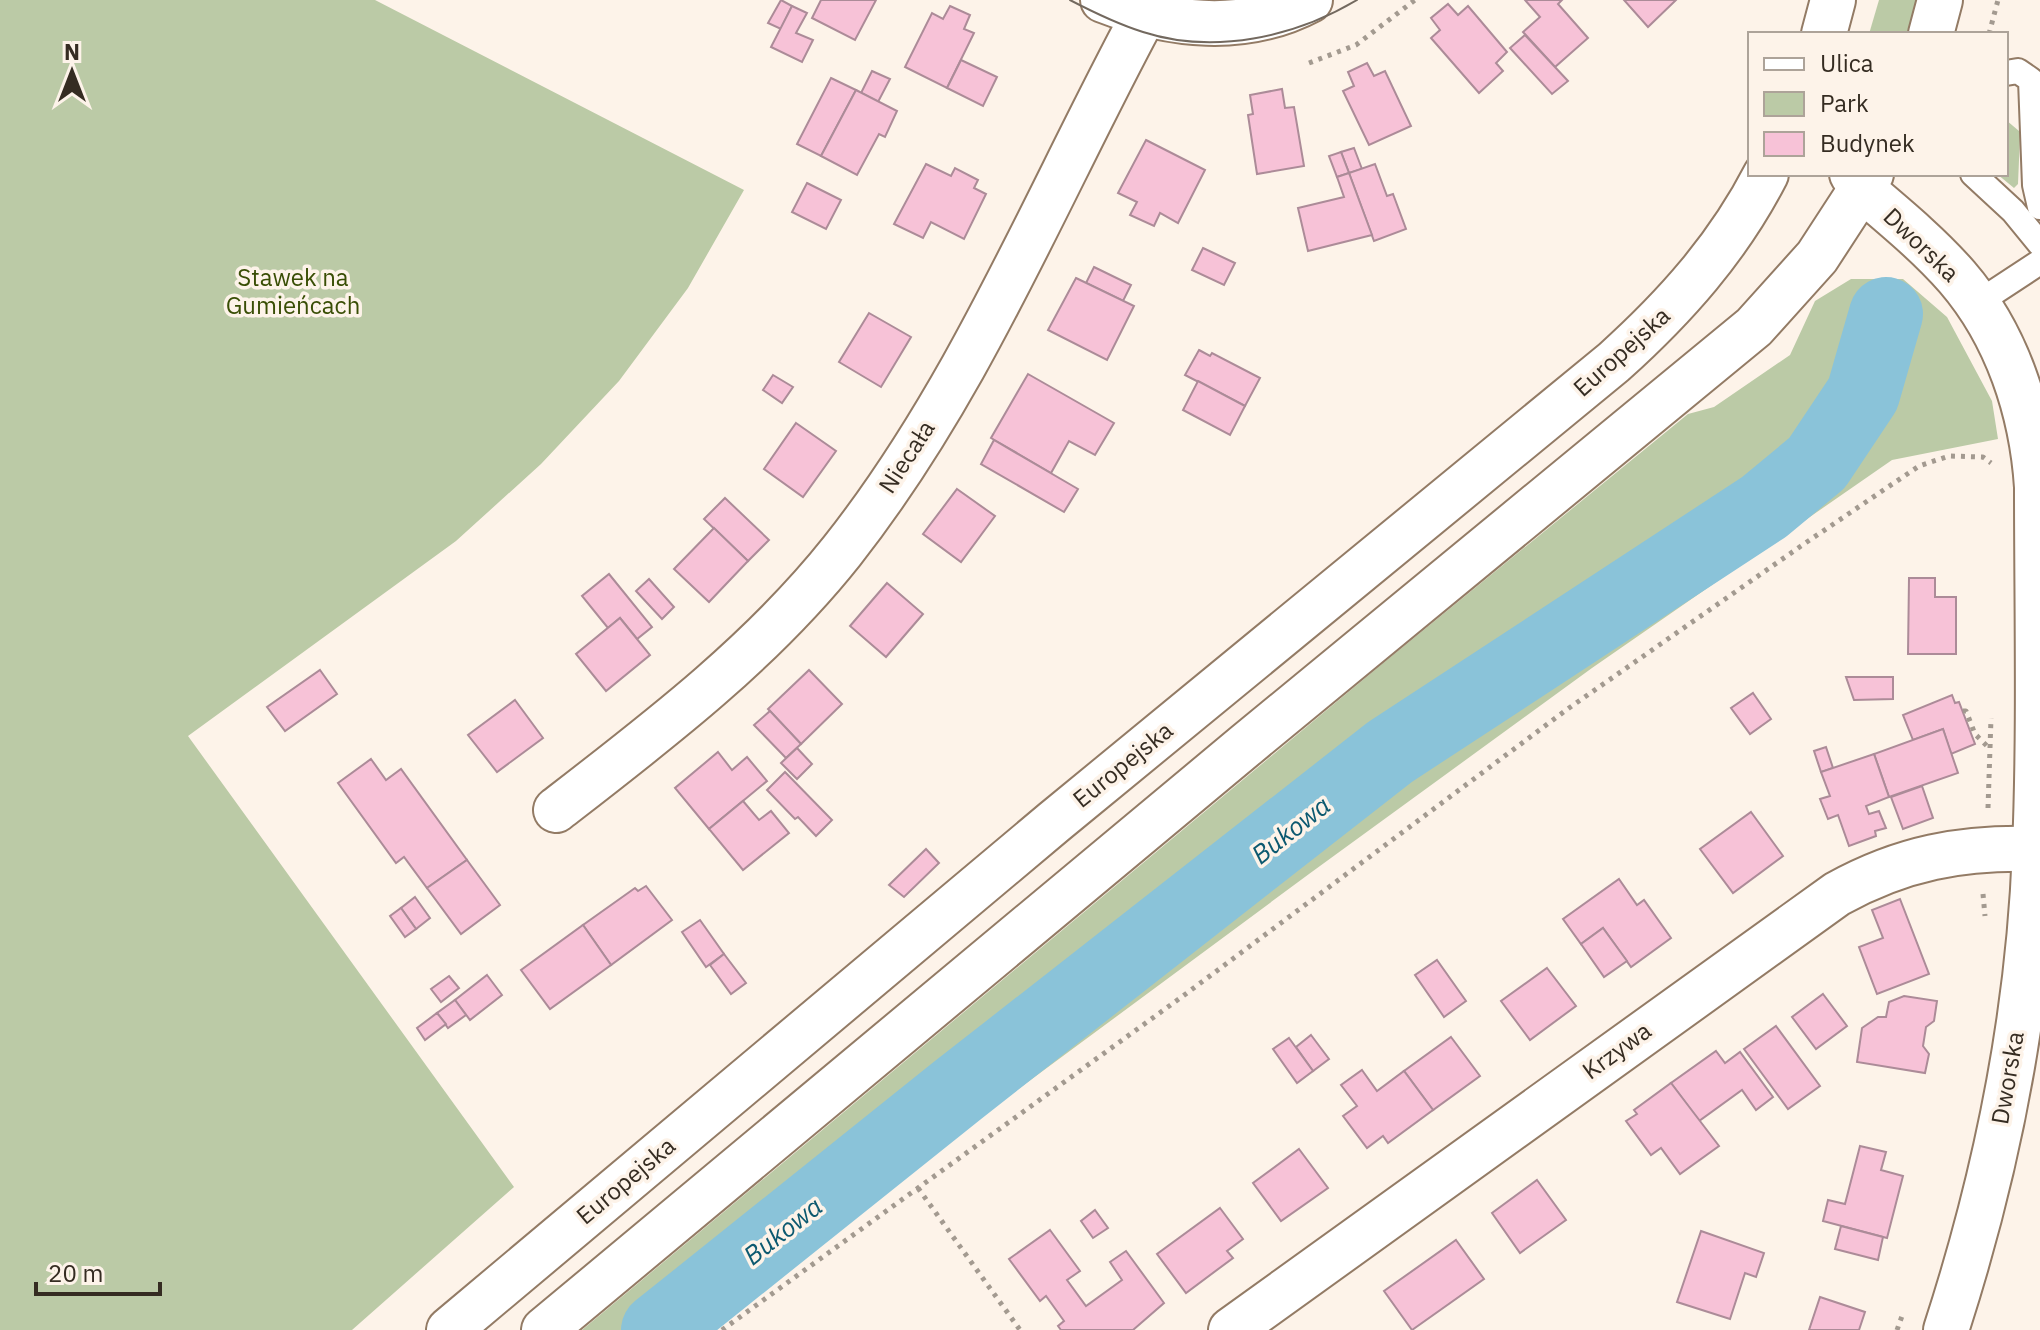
<svg xmlns="http://www.w3.org/2000/svg" width="2040" height="1330" font-family="'IBM Plex Sans',sans-serif">
	<rect width="100%" height="100%" fill="#fdf3e9"/>
	<g fill="#bbcaa6">
		<path d="M0,0H375L744,190L688,288L619,381L541,464L456,541L188,736L514,1187L352,1330H0Z"/>
		<path d="M1879,0H1917L1908,34H1869Z"/>
		<path d="M2006,120L2019,131L2020,136L2018,184L2014,188L1997,174H2006Z"/>
		<path d="M1851,279H1903L1947,317L1992,401L1998,439L1892,460L1592,668L1309,874L828,1230L706,1330H582L1382,664L1688,414L1714,407L1790,355L1815,301Z"/>
	</g>
	<g fill="none" stroke-linecap="round" stroke-linejoin="round">
		<path stroke="#8ac3d9" stroke-width="74" d="M658,1330L958,1090L1390,752L1764,507L1817,463L1863,394L1886,314"/>
	</g>
	<g fill="#f7c2d7" stroke="#ac8b98" stroke-width="2">
		<path d="M781,0L792,6L781,29L768,23Z"/>
		<path d="M821,0H876L855,40L812,18Z"/>
		<path d="M1525,0H1562L1558,4L1588,38L1555,67L1523,32L1540,17Z"/>
		<path d="M1624,0H1676L1648,27Z"/>
		<path d="M1448,4L1458,15L1468,6L1507,52L1496,63L1503,71L1479,93L1431,38L1440,30L1431,18Z"/>
		<path d="M792,6L807,13L796,33L813,40L802,62L771,47Z"/>
		<path d="M950,6L970,15L964,29L974,33L947,88L905,67L932,13L943,19Z"/>
		<path d="M1525,35L1568,81L1552,94L1510,48Z"/>
		<path d="M961,60L997,77L983,106L947,88Z"/>
		<path d="M1367,63L1374,76L1385,71L1411,126L1369,145L1343,91L1354,86L1348,72Z"/>
		<path d="M872,71L890,79L878,102L861,93Z"/>
		<path d="M831,78L856,90L821,156L797,144Z"/>
		<path d="M1282,89L1285,108L1294,107L1304,166L1257,174L1248,115L1253,114L1250,95Z"/>
		<path d="M856,90L897,111L885,137L879,134L857,175L821,156Z"/>
		<path d="M1146,140L1205,170L1178,223L1160,213L1154,226L1130,215L1137,202L1118,193Z"/>
		<path d="M1354,148L1362,169L1349,173L1341,152Z"/>
		<path d="M1341,152L1349,173L1337,177L1329,156Z"/>
		<path d="M926,164L951,176L955,168L978,180L974,188L986,194L964,239L931,222L923,238L894,224Z"/>
		<path d="M1375,164L1387,196L1393,194L1406,229L1374,241L1349,173Z"/>
		<path d="M1349,173L1372,235L1308,251L1298,208L1344,197L1337,177Z"/>
		<path d="M807,183L841,200L826,229L792,212Z"/>
		<path d="M1203,248L1235,263L1224,285L1192,270Z"/>
		<path d="M1094,267L1131,285L1123,301L1086,283Z"/>
		<path d="M1076,278L1134,306L1107,360L1048,330Z"/>
		<path d="M869,313L911,337L881,387L839,362Z"/>
		<path d="M1199,350L1210,356L1212,353L1260,378L1245,406L1185,375Z"/>
		<path d="M1028,374L1114,423L1095,455L1069,441L1051,473L991,438Z"/>
		<path d="M773,375L793,387L782,403L763,390Z"/>
		<path d="M1198,381L1245,406L1230,435L1183,410Z"/>
		<path d="M796,423L836,451L803,497L764,469Z"/>
		<path d="M994,440L1078,489L1064,512L981,464Z"/>
		<path d="M957,489L995,516L961,562L923,534Z"/>
		<path d="M725,498L769,540L748,561L704,519Z"/>
		<path d="M714,528L748,561L709,602L674,569Z"/>
		<path d="M609,574L652,627L637,639L620,618L608,628L582,596Z"/>
		<path d="M1909,578H1935V597H1956V654H1908Z"/>
		<path d="M649,579L674,607L662,619L636,591Z"/>
		<path d="M887,583L923,614L886,657L850,626Z"/>
		<path d="M620,618L650,655L606,691L576,654Z"/>
		<path d="M320,670L337,694L285,731L267,707Z"/>
		<path d="M809,670L842,704L801,744L768,709Z"/>
		<path d="M1846,677H1893V699L1854,700Z"/>
		<path d="M1753,693L1771,719L1750,734L1731,708Z"/>
		<path d="M1952,695L1955,703L1959,702L1975,744L1951,754L1943,729L1913,740L1903,715Z"/>
		<path d="M515,700L543,738L497,772L468,735Z"/>
		<path d="M770,711L801,744L786,758L754,725Z"/>
		<path d="M1943,729L1958,773L1889,797L1874,754Z"/>
		<path d="M1826,747L1833,768L1821,772L1814,751Z"/>
		<path d="M797,748L812,764L797,779L781,763Z"/>
		<path d="M718,752L732,770L747,757L767,781L709,829L675,788Z"/>
		<path d="M1874,754L1889,797L1866,806L1869,814L1879,811L1886,828L1875,831L1876,836L1849,846L1838,815L1828,819L1820,799L1830,796L1821,772Z"/>
		<path d="M371,759L386,780L401,769L467,860L427,888L404,857L396,863L338,783Z"/>
		<path d="M785,772L832,820L816,836L798,817L795,819L767,790Z"/>
		<path d="M1922,786L1933,818L1903,829L1891,797Z"/>
		<path d="M743,801L759,820L771,811L789,833L743,870L709,829Z"/>
		<path d="M1751,812L1783,856L1733,893L1700,849Z"/>
		<path d="M926,849L939,863L904,897L889,885Z"/>
		<path d="M467,860L500,905L461,934L427,888Z"/>
		<path d="M1619,879L1637,905L1644,900L1671,938L1631,967L1603,928L1581,944L1563,919Z"/>
		<path d="M646,886L672,920L611,965L583,925L635,888L638,891Z"/>
		<path d="M415,897L430,918L416,929L401,908Z"/>
		<path d="M1900,899L1929,974L1877,994L1859,947L1883,938L1872,910Z"/>
		<path d="M401,908L416,929L405,937L390,916Z"/>
		<path d="M700,920L724,954L706,967L682,932Z"/>
		<path d="M583,925L611,965L550,1009L521,970Z"/>
		<path d="M1603,928L1627,961L1604,977L1581,944Z"/>
		<path d="M724,954L746,983L731,994L710,965Z"/>
		<path d="M1437,960L1466,1001L1444,1017L1415,975Z"/>
		<path d="M1547,968L1576,1006L1530,1040L1501,1001Z"/>
		<path d="M487,975L502,995L470,1020L455,1000Z"/>
		<path d="M449,976L459,988L441,1002L431,989Z"/>
		<path d="M1823,994L1847,1026L1816,1049L1792,1017Z"/>
		<path d="M1904,996L1937,1001L1934,1021L1926,1027L1923,1046L1929,1054L1925,1073L1857,1062L1862,1028L1878,1017H1886L1889,1002Z"/>
		<path d="M455,1000L466,1015L448,1028L437,1013Z"/>
		<path d="M437,1013L446,1024L425,1040L417,1028Z"/>
		<path d="M1776,1026L1820,1086L1788,1109L1744,1049Z"/>
		<path d="M1311,1035L1329,1059L1313,1071L1296,1047Z"/>
		<path d="M1451,1037L1480,1076L1433,1110L1404,1071Z"/>
		<path d="M1289,1038L1313,1071L1297,1083L1273,1049Z"/>
		<path d="M1716,1051L1725,1063L1740,1052L1773,1097L1756,1110L1742,1090L1699,1121L1671,1083Z"/>
		<path d="M1362,1070L1377,1091L1404,1071L1433,1110L1388,1143L1383,1136L1367,1148L1343,1116L1357,1106L1341,1085Z"/>
		<path d="M1671,1083L1719,1146L1680,1174L1661,1148L1651,1155L1626,1121L1637,1114L1634,1110Z"/>
		<path d="M1860,1146L1886,1152L1881,1170L1903,1176L1887,1238L1823,1221L1828,1200L1845,1204Z"/>
		<path d="M1299,1149L1328,1188L1281,1221L1253,1183Z"/>
		<path d="M1537,1180L1566,1220L1520,1253L1492,1213Z"/>
		<path d="M1220,1208L1243,1239L1227,1251L1233,1258L1186,1293L1157,1254Z"/>
		<path d="M1095,1210L1108,1228L1093,1238L1081,1221Z"/>
		<path d="M1841,1226L1883,1237L1878,1260L1835,1249Z"/>
		<path d="M1050,1230L1080,1271L1067,1280L1086,1306L1122,1280L1110,1262L1126,1251L1164,1303L1133,1330H1061L1058,1326L1064,1321L1046,1296L1040,1301L1009,1259Z"/>
		<path d="M1701,1231L1764,1253L1756,1277L1745,1273L1730,1319L1677,1302Z"/>
		<path d="M1456,1240L1484,1279L1412,1330L1384,1291Z"/>
		<path d="M1820,1297L1865,1312L1859,1330H1809Z"/>
	</g>
	<g fill="none" stroke-linecap="round" stroke-linejoin="round">
		<defs>
			<g id="lane">
				<path d="M2006,73L2018,71L2031,80L2035,185L2040,207"/>
				<path d="M1973,174L2013,211L2040,244"/>
				<path d="M1976,304L2040,262"/>
			</g>
			<g id="street">
				<path d="M1852,174L1862,189C1895,217 1929,245 1957,277C2007,335 2032,411 2037,487C2037,607 2040,729 2035,850C2029,1012 1996,1176 1946,1330"/>
				<path d="M556,810C657,732 762,652 842,551C970,389 1047,195 1144,15"/>
				<path d="M1231,1330L1837,894C1902,858 1961,847 2035,849"/>
			</g>
			<g id="secondary">
				<path d="M1103,0C1170,26 1244,35 1310,0"/>
				<path d="M1824,34L1833,0"/>
				<path d="M1931,34L1940,0"/>
				<path d="M449,1330L1054,822L1614,362C1675,307 1728,248 1766,174"/>
				<path d="M544,1330L1246,745L1754,327L1817,257L1871,174"/>
			</g>
		</defs>
		<use href="#lane" stroke="#937b65" stroke-width="28"/>
		<use href="#street" stroke="#937b65" stroke-width="48"/>
		<use href="#secondary" stroke="#937b65" stroke-width="48"/>
		<g stroke="#a39a90" stroke-width="5" stroke-dasharray="4 6" stroke-linecap="butt">
			<path d="M1989,34L1998,0"/>
			<path d="M1309,63L1356,45L1415,0"/>
			<path d="M1963,711H1966L1975,734L1990,749"/>
			<path d="M1988,808L1991,718"/>
			<path d="M1983,894L1985,916"/>
			<path d="M918,1188L1020,1330"/>
			<path d="M722,1330L1183,996L1569,708L1801,546L1919,466L1949,456L1983,457L1991,463"/>
			<path d="M1897,1330L1902,1316"/>
		</g>
		<use href="#lane" stroke="#fff" stroke-width="24"/>
		<use href="#street" stroke="#fff" stroke-width="44"/>
		<use href="#secondary" stroke="#fff" stroke-width="44"/>
		<path stroke="#73695f" stroke-width="2" d="M1070,0C1093,12 1118,24 1143,32C1214,55 1295,37 1357,0"/>
	</g>
	<g text-anchor="middle" stroke-width="7" stroke-linejoin="round" paint-order="stroke">
		<g font-size="24" fill="#352c22" stroke="#fdf3e9">
			<text transform="translate(1921 245) rotate(44)" y="8">Dworska</text>
			<text transform="translate(1622 352) rotate(-42)" y="8">Europejska</text>
			<text transform="translate(907 457) rotate(-57)" y="8">Niecała</text>
			<text transform="translate(1123 765) rotate(-39)" y="8">Europejska</text>
			<text transform="translate(1617 1051) rotate(-36)" y="8">Krzywa</text>
			<text transform="translate(2008 1078) rotate(-80)" y="8">Dworska</text>
			<text transform="translate(626 1181) rotate(-40)" y="8">Europejska</text>
		</g>
		<g font-size="24" fill="#394e05" stroke="#fdf3e9">
			<text x="293" y="286">Stawek na<tspan x="293" dy="28">Gumieńcach</tspan></text>
		</g>
		<g font-size="26" font-style="italic" fill="#0c5970" stroke="#fdf3e9">
			<text transform="translate(1291 830) rotate(-38)" y="9">Bukowa</text>
			<text transform="translate(783 1231) rotate(-38)" y="9">Bukowa</text>
		</g>
	</g>
	<rect x="1748" y="32" width="260" height="144" fill="#fdf3e9" stroke="#ada399" stroke-width="2"/>
	<rect x="1764" y="58" width="40" height="12" fill="#ffffff" stroke="#ada399" stroke-width="2"/>
	<text x="1820" y="72" font-size="24" fill="#352c22">Ulica</text>
	<rect x="1764" y="92" width="40" height="24" fill="#bbcaa6" stroke="#ada399" stroke-width="2"/>
	<text x="1820" y="112" font-size="24" fill="#352c22">Park</text>
	<rect x="1764" y="132" width="40" height="24" fill="#f7c2d7" stroke="#ada399" stroke-width="2"/>
	<text x="1820" y="152" font-size="24" fill="#352c22">Budynek</text>
	<g transform="translate(72 72)" stroke="#fdf3e9" stroke-width="6" paint-order="stroke">
	<path d="M0-6L14 30L0 20L-14 30Z" fill="#352c22"/>
	<text y="-12" font-size="22" font-weight="bold" text-anchor="middle" fill="#352c22">N</text>
	</g>
	<path d="M36 1282v12h124v-12" fill="none" stroke="#352c22" stroke-width="4"/>
	<text x="48" y="1282" font-size="24" fill="#352c22" stroke="#fdf3e9" stroke-width="6" paint-order="stroke">20 m</text>
</svg>
